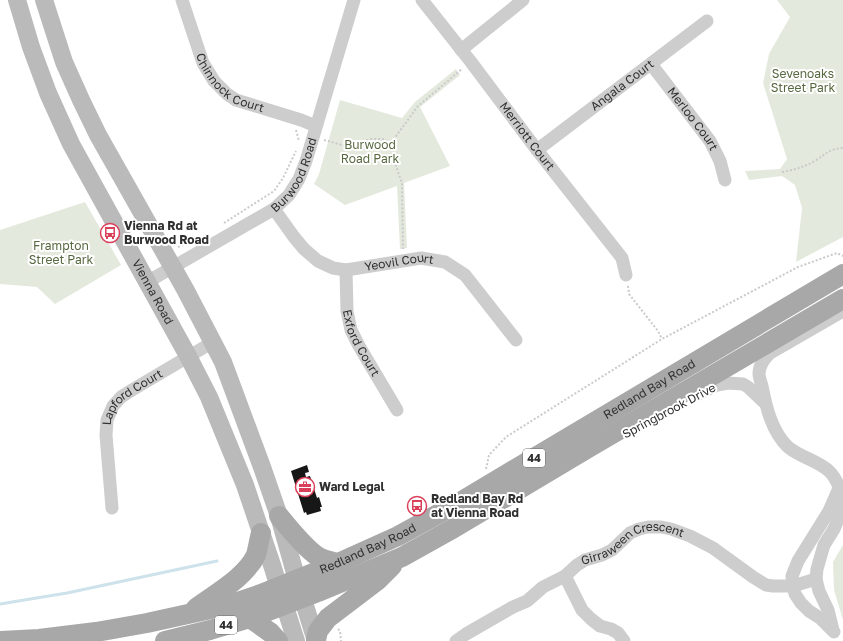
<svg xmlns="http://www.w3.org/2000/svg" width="843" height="641" font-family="'Golos Text',sans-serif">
	<rect width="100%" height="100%" fill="#fff"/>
	<g fill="#e4e9dd">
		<path d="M777,0H843V237L796,262L802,208L795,185L782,176L749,180L745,171L780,169L787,159L763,83L769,54L790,17Z"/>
		<path d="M456,69L460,75L420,107L450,166L404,183L407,248L400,249L397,186L345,205L314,184L319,174L340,100L402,118L415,102Z"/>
		<path d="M85,202L121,265L55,304L37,287L0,284V230Z"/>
		<path d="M843,545V620L834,590L833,562Z"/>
	</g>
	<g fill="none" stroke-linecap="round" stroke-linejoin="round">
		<path stroke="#cde2ea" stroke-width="3" d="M0,604L67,593L217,561"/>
	</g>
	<path fill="#171717" d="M307,465L309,472L305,473L306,477L310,476L317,498L319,497L322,507H320L321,511L307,515L306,512L304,513L291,471Z"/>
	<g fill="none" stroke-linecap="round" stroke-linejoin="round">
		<g stroke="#cacaca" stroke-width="2" stroke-dasharray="2 2" stroke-linecap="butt">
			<path d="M296,130L299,141"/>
			<path d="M324,140L346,146L358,144L371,139H383L391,143L392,155L402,183L403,249"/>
			<path d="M391,143L418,106L462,69"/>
			<path d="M782,172C794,170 804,167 815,161C826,154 829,149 843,148"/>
			<path d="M224,223L274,191L283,178L296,151"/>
			<path d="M178,247L189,243"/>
			<path d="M628,286L629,294L658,331L662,339"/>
			<path d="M486,469L489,455L506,437L662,339L798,267L837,253L843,256"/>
			<path d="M338,629L340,631L341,641"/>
		</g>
		<g stroke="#cdcdcd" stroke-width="13">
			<path id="s1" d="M182,0L203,63L214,81L227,94L236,100L301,120L316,126"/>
			<path id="s2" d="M422,0L471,62L537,150L622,258L626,275"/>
			<path d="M461,50L523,0"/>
			<path id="s3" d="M651,64L710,141L720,161L725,180"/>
			<path id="s4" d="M537,150L707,21"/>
			<path id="s5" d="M274,209L294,237L304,249L318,261L333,268L346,270L421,258L445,262L465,275L516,340"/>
			<path id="s6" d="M346,270L347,311L351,330L359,346L397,410"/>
			<path id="s7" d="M147,282L274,209L289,195L299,179L306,161L354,0"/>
			<path d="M843,311L770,353C764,359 759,365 759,374C759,378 761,382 762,386C766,407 772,432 788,447C801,458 818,460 830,472C837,479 839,488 843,496"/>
			<path d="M697,395L717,385L728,383L743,384L748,387L765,403"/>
			<path id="s8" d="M112,508L106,435L107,420L113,406L121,397L132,390L213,342"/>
			<path d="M565,576L582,610L591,619L600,626L611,629L618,633L624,641"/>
			<path d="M833,630L828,610L819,591L816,579L817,569L824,545L834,529L843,507"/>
			<path d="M834,632L820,618L809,611L801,603L795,594L793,586L792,576L798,561L829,511L839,488"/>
			<path id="s9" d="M456,641L466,634L513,607L527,601L543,587L565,576L577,565L585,560L602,555L612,550L630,533L639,529L648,527H661L671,529L690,536L713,548L753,577L766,585L773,586H793L816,579"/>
		</g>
		<g stroke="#bababa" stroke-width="18">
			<path id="s10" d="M17,0L31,47L48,93L71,144L188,356L209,397L245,485L273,568L279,588L296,641"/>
			<path d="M44,0L64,62L81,100L98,135L185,289L223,362L262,467L279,516L297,580L316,641"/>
		</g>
		<g stroke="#a8a8a8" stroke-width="20">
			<path d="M279,516C290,529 303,546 317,556C323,560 330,561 338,563"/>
			<path d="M196,608C215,594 246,577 256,555C258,548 259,540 261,533"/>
			<path d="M250,618L271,633L278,641"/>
			<path d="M316,640L318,631L328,618L378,580L392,566"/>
			<path id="s11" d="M1,641L39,639L96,632L147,623L229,605L261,594L338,563L398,536L460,502L843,274"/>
			<path d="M165,641L210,630L250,618L318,592L402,557L454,528L590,447L843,299"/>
		</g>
	</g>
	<defs>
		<symbol id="bus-ring" viewBox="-11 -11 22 22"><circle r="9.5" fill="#fff" stroke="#da4059" stroke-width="1.5"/><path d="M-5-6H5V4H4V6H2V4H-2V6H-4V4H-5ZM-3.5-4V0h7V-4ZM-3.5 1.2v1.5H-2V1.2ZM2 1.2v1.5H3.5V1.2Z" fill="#da4059"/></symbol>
		<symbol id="office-ring" viewBox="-11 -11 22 22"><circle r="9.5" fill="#fff" stroke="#da4059" stroke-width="1.5"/><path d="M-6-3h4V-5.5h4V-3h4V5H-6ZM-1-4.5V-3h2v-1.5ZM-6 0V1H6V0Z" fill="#da4059"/></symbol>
	</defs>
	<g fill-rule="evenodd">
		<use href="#bus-ring" x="99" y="222" width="22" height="22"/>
		<use href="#office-ring" x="294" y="476" width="22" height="22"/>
		<use href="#bus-ring" x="406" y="495" width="22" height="22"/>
	</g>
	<g text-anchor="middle" stroke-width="4" stroke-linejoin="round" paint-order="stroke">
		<g fill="#fff" stroke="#6e6e6e" stroke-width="1">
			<rect x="523" y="449" width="22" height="18" rx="3"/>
			<rect x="215" y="616" width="22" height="18" rx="3"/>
		</g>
		<g font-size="11" font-weight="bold" fill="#303030">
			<text x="534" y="462">44</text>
			<text x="226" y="629">44</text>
		</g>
		<g font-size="12" fill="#576940" stroke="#fff">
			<text x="803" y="78">Sevenoaks<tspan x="803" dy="14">Street Park</tspan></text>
			<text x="370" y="149">Burwood<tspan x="370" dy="14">Road Park</tspan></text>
			<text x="61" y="250">Frampton<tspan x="61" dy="14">Street Park</tspan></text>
		</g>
		<g font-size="12" fill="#303030" stroke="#fff">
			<text dy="4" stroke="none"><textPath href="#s1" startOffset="101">Chinnock Court</textPath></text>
			<text dy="4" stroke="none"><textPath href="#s4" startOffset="107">Angala Court</textPath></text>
			<text dy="4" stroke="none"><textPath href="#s3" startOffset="69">Merloo Court</textPath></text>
			<text dy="4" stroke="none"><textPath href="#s2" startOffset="172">Merriott Court</textPath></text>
			<text dy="4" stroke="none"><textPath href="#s7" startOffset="187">Burwood Road</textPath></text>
			<text dy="4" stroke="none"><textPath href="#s5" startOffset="152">Yeovil Court</textPath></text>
			<text dy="4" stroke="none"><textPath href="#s10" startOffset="323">Vienna Road</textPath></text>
			<text dy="4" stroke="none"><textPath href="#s6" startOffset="76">Exford Court</textPath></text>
			<text dy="4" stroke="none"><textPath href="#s11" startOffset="705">Redland Bay Road</textPath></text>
			<text dy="4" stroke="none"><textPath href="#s8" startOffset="123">Lapford Court</textPath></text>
			<text transform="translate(669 411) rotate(-28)" y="4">Springbrook Drive</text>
			<text dy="4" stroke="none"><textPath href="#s11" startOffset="381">Redland Bay Road</textPath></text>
			<text dy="4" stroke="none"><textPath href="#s9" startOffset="206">Girraween Crescent</textPath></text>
		</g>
		<g font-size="12" font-weight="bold" fill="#303030" stroke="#fff" text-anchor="start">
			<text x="124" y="230">Vienna Rd at<tspan x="124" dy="14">Burwood Road</tspan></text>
			<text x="319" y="491">Ward Legal</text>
			<text x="431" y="503">Redland Bay Rd<tspan x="431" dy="14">at Vienna Road</tspan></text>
		</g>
	</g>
</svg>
